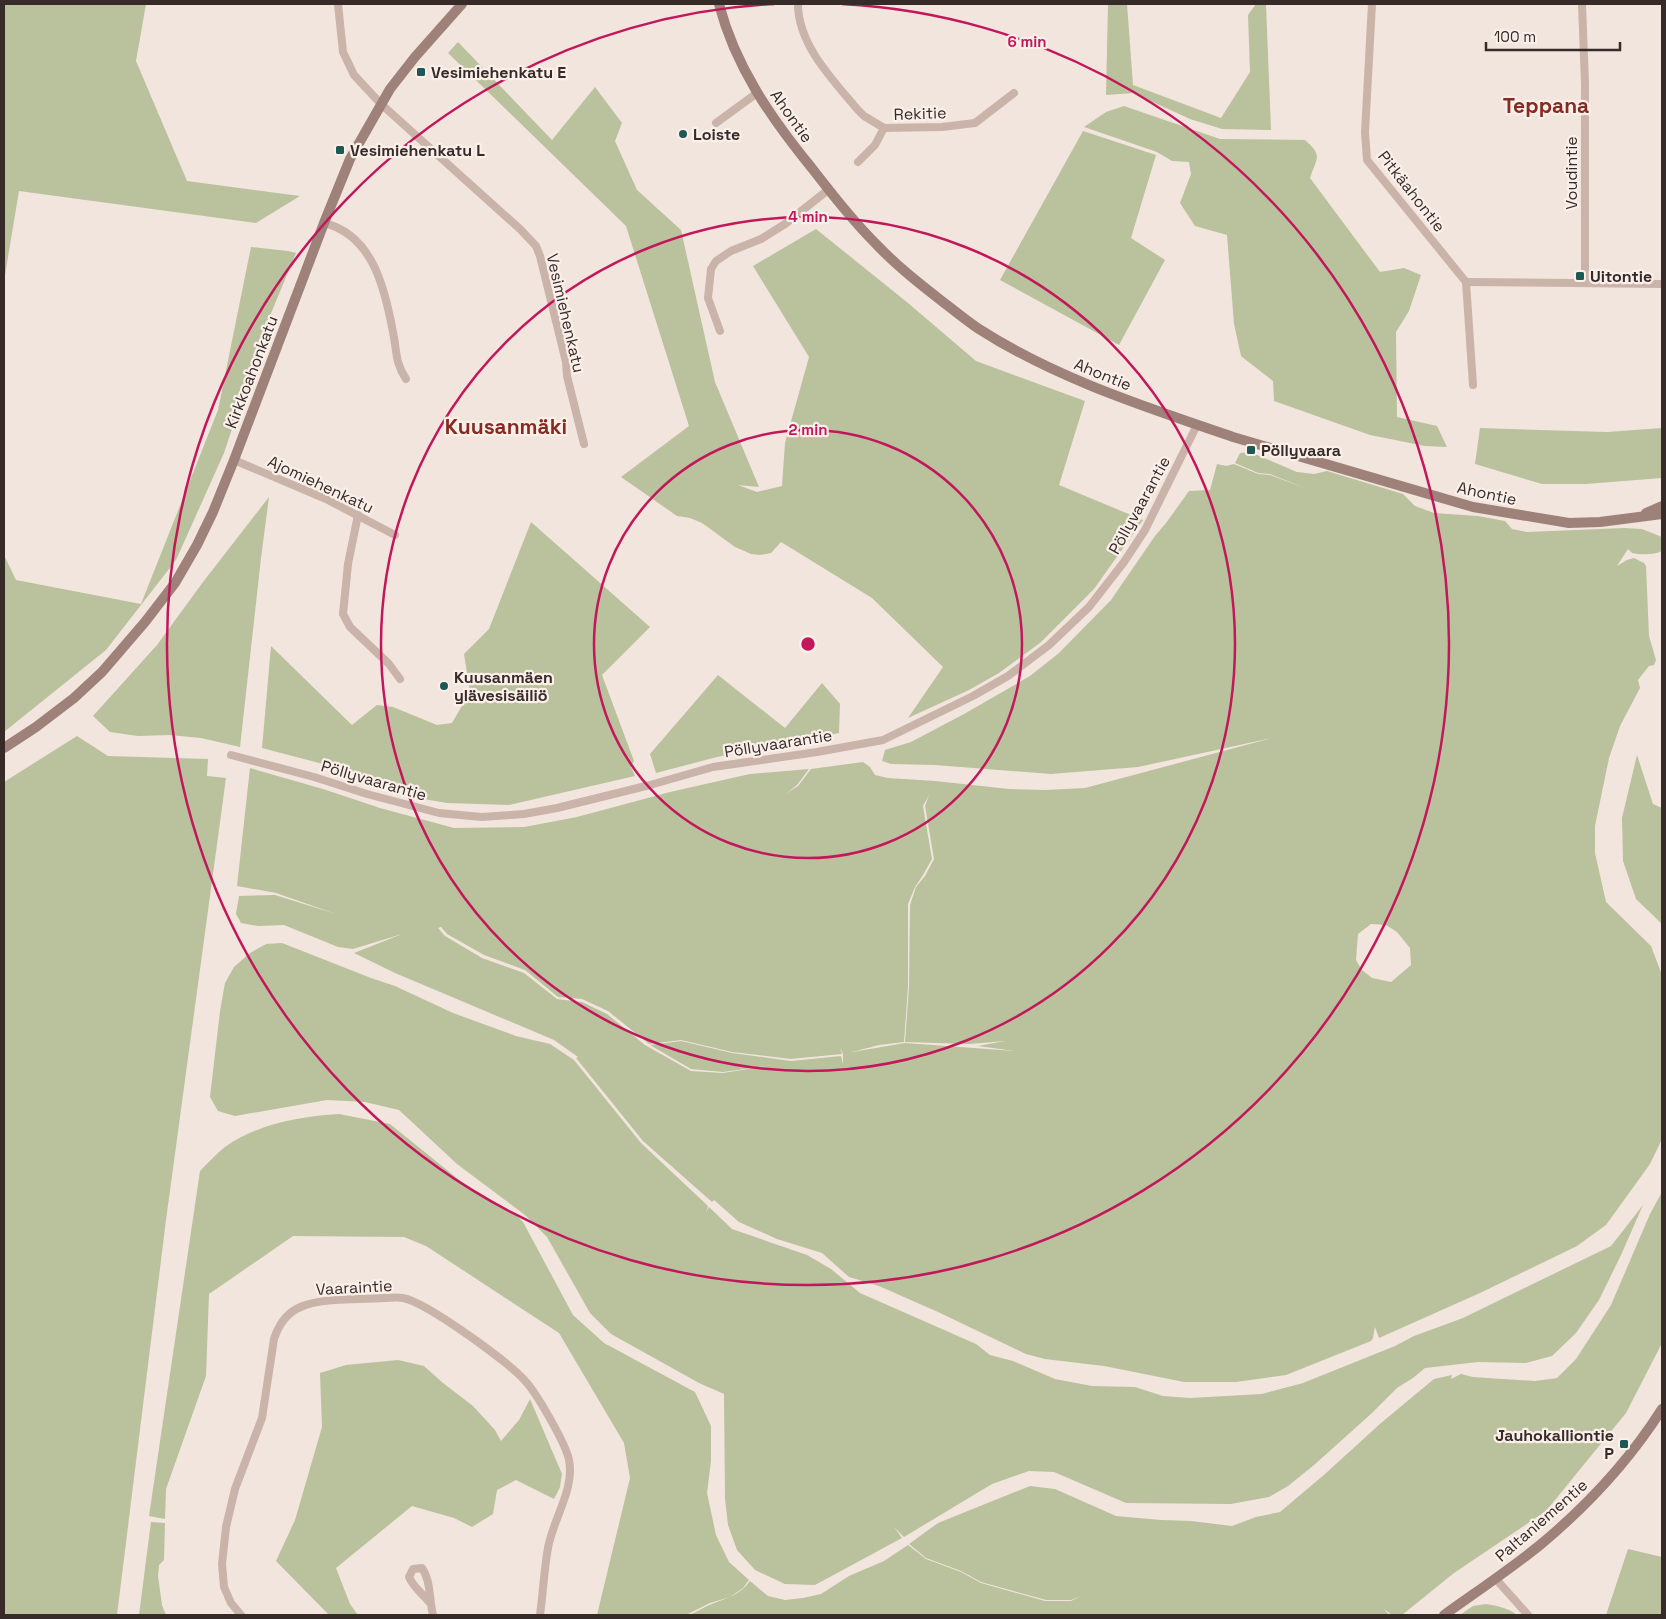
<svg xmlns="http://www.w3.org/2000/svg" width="1666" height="1619" font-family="'Space Grotesk',sans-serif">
	<rect width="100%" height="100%" fill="#f2e5dd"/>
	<g fill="#bac19d" fill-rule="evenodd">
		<path d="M4,4H146L136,61L187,181L300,196L256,223L19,191L4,281Z"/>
		<path d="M1108,4H1127L1133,85L1221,118L1250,72L1248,15L1256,4H1266L1271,130L1222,129L1190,119L1133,93L1106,95Z"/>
		<path d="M458,42L552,140L595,87L622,123L615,141L637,190L681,230L715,382L759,487L738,485L757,492L782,486L785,443L809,357L753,266L816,229L908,303L976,361L1085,401L1059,485L1143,520L1094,589L1040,643L999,673L969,690L908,718L943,667L872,598L781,542L771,553L760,555L751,554L735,547L702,523L690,518L677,516L621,477L689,426L626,226L448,53Z"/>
		<path d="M1124,106L1220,139L1305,140C1323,156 1317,157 1310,178L1380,272L1404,268L1421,275L1409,311L1396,332L1397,417L1437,426L1447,447L1425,446L1370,435L1274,401L1273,381L1241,356L1234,324L1227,235L1195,226L1180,203L1191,174L1189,162L1172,161L1157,152L1084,127L1106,112Z"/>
		<path d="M1083,131L1156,155L1131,238L1165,260L1119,345L1000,280Z"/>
		<path d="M251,247L288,251L296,253L267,323L224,453L176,560L106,650L4,732V555L16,580L141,604L218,410Z"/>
		<path d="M1480,428L1607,432L1662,428V478L1586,484H1542L1475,464Z"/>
		<path d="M1250,452L1297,472L1314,474L1327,471L1403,494L1415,506L1434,513L1478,516L1505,521L1512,529L1527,532L1624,528L1642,529L1662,537V551C1654,555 1641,555 1632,553L1628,549L1617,566L1627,560L1634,558L1644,563L1646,566L1649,636L1656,660L1654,665L1649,666L1638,680L1640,688L1620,726L1609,758L1595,826V853L1606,902L1651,946L1662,975V1139L1650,1164L1606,1225L1577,1246L1480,1293L1379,1338L1375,1327L1373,1338L1371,1341L1286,1375L1236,1382H1184L1104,1366L1045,1359L1026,1354L938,1312L879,1286L849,1277L822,1253L777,1239L739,1222L714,1200L712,1202L643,1141L576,1058L578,1057L554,1040L395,973L354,953L402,934L353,949L338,947L284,925L258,926L241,923L236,914L239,896L275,895L336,914L276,893L237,886L250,768L323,789L380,808L454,828L524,827L577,817L670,792L750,774L809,769L797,785L787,793L798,786L811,769L863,762L870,767L875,775L888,778L935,781L1009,789L1045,790L1085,788L1272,738L1138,767L1051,774L935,765L891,764L882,761L885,750L911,742L964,714L1030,676L1059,653L1111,600L1155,536L1166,523L1189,491L1210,490L1217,464L1226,466L1234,464L1258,474L1270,475L1305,488L1270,474L1258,473L1235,463L1240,453ZM929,795L925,806L934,859L925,876L916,887L910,905L909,987L905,1042L969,1044L1005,1041L978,1046L1015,1051L905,1043L852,1052L879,1045L904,1042L908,987V904L915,887L923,875L932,859L923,806ZM1371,924L1386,925L1397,932L1410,948L1411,965L1391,982L1372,978L1362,970L1356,960L1358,934ZM441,927L447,934L484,955L525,970L558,997L582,999L608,1011L649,1044L681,1040L732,1052L791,1059L842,1054L840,1047L843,1054V1064L841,1056L791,1061L732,1053L681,1041L650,1045L691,1069L723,1072L774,1065L723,1073L691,1071L645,1045L607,1014L582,1002L557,999L524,973L482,958L445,936L438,928Z"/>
		<path d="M269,497L261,558L240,747L201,738L169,735L138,736L110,732L93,716L157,645L203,582Z"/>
		<path d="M531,522L650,627L602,675L634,761L631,767L635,776L509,805L447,803L412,797L376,778L262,748L271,646L352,725L377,705L393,707L437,725L452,723L470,692L464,654L489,629Z"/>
		<path d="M718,675L785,728L822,683L840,704L839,733L717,757L656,773L650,754Z"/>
		<path d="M77,736L108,756L208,759L207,776L226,778L166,1220L117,1615H4V782Z"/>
		<path d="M1637,755L1653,804L1662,808V924L1636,899L1623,861L1622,818Z"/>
		<path d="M282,943L371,978L395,986L453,1013L516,1036L550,1044L574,1060L641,1143L708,1206L706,1212L709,1207L732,1229L807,1255L831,1269L860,1293L976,1344L990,1355L1013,1361L1055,1379L1092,1386L1135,1387L1163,1396L1190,1398L1262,1394L1303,1383L1395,1346L1414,1336L1463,1318L1611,1246L1643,1205L1621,1255L1599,1300L1576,1333L1552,1356L1526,1363L1478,1362L1425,1368L1413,1378L1397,1388L1372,1413L1314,1465L1288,1486L1269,1497L1231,1504L1126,1503L1054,1472L1029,1471L992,1484L904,1537L894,1527L902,1538L815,1585L785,1584L755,1570L737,1550L728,1525L725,1499L724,1394L699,1383L611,1334L590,1313L547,1237L525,1215L457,1164L399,1110L365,1102L327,1100L235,1116L218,1111L210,1097L220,1011L225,983L234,967L250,953L266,944Z"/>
		<path d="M339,1114L390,1124L463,1183L518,1217L523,1222L573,1315L604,1343L695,1392L711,1426V1461L707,1493L716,1535L729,1562L749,1580L743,1588L730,1597L710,1603L686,1615H597L630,1478L624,1443L559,1333L426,1246L404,1237L293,1236L209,1294L206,1376L166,1489L165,1519L149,1516L200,1171C208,1163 216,1154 225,1147C257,1124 301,1116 339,1114Z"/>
		<path d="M1662,1192V1343L1626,1413L1546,1511L1454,1573L1402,1615H1392L1384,1609L1389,1615H689C697,1612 704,1607 712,1604C727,1598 740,1595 750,1581L768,1596L785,1600L803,1598L821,1594L849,1576L884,1561L908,1545L926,1559L961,1572L981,1583L1045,1601H1071L1081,1596L1071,1600H1046L981,1582L961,1571L926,1558L909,1544L938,1523L1030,1486L1055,1489L1116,1516L1161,1520L1191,1521L1232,1526L1256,1517L1280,1512L1325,1474L1381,1423L1434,1379L1452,1375L1451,1379L1461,1374L1473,1377L1535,1381L1557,1378L1576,1359L1611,1305L1650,1214Z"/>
		<path d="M398,1360L424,1366L443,1383L473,1406L495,1430L501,1441L519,1420L530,1399L562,1474L560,1487L554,1499L516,1480L497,1490L493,1514L472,1527L454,1518L412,1506L336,1568L350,1604L358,1615H329L276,1561L295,1520L322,1427L320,1373L346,1365Z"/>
		<path d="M151,1522L165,1523L164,1560L159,1565L158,1576L162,1605L166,1615H139Z"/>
		<path d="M1628,1549L1662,1557V1615H1606Z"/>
		<path d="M1486,1604C1498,1606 1508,1608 1517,1615H1460L1473,1606Z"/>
	</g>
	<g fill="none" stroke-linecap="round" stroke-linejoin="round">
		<g stroke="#cab3a9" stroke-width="8">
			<path d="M338,4L343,52L354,75L381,104L520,229L536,246L540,256L566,362L567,376L584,444"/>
			<path d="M798,4C798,45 833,80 858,110L864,116L884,128L942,127L975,123L1014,93"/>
			<path d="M1372,4L1365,132L1367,160L1466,282L1473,385"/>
			<path d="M1582,4L1585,84V282"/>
			<path d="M716,123L757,93"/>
			<path d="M858,162L875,145L884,128"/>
			<path d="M324,223C373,235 385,289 393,332C397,352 395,362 406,379"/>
			<path d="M1466,282L1662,284"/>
			<path d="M720,331L708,298L711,269L716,261L731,251L761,239L785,224L828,190"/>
			<path d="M234,460L326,499L395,535"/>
			<path d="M358,515L348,564L343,614L350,627L389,664L400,679"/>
			<path d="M231,755L314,777L367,794L439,813L482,817L524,814L557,808L650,785L713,767L817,752L883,740L973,696L1008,676L1049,645L1089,607L1124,562L1145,530L1197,425"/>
			<path d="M1495,1578L1528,1615"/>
			<path d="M430,1603C423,1594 413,1587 409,1577L413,1569L422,1568C431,1581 429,1599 433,1615"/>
			<path d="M241,1615L231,1603L224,1587L222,1564L226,1527L235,1489L262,1418L274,1339C284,1308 305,1302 335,1300C351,1299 368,1299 384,1298C390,1298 397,1297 403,1298C426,1302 512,1364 527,1383C538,1396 566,1444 569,1460C575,1489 553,1519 548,1548C544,1570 543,1593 540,1615"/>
		</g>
		<g stroke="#9e827a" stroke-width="10">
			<path d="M719,4C735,66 771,118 811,167C832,194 853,221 877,245C897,266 920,284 943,302C955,311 967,321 979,329C1057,379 1146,407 1233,437L1473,507L1569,523L1600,522L1662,514"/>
			<path d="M1646,513L1662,506"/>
			<path d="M4,748L36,727L74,698L102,672L145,622L175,583L197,545L213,512L234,460L324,223L350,159L390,89L415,57L462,4"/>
			<path d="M1444,1615C1476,1592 1509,1570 1540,1545C1587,1506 1629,1461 1662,1409"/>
		</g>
	</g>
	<g fill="none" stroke="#c2185b" stroke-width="2.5">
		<circle cx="808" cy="644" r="214"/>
		<circle cx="808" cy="644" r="427"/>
		<path d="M842 4A641 641 0 1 1 774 4"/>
	</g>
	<g fill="#1e5854" stroke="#faf0e9" stroke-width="2">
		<rect x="416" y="67" width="10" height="10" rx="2.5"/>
		<circle cx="683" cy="134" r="5"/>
		<rect x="335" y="145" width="10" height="10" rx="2.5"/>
		<rect x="1575" y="271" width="10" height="10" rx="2.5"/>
		<rect x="1246" y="445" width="10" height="10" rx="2.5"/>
		<circle cx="444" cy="686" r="5"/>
		<rect x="1619" y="1439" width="10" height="10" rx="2.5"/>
	</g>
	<g text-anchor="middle" stroke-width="4.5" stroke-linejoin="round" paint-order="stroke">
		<g font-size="16" font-weight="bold" fill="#372b29" stroke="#faf0e9" text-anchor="start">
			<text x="431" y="78">Vesimiehenkatu E</text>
			<text x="693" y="140">Loiste</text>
			<text x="350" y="156">Vesimiehenkatu L</text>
			<text x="1590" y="282">Uitontie</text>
			<text x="1261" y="456">Pöllyvaara</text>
			<text x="454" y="683">Kuusanmäen<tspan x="454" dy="18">ylävesisäiliö</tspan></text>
			<text x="1614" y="1441" text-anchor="end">Jauhokalliontie<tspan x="1614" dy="18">P</tspan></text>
		</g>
		<g font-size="16" fill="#372b29" stroke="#faf0e9">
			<text transform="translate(920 113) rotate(-2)" y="6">Rekitie</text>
			<text transform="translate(792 116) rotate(55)" y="6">Ahontie</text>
			<text transform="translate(1571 173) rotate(-90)" y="6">Voudintie</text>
			<text transform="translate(1412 191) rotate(52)" y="6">Pitkäahontie</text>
			<text transform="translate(566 313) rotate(77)" y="6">Vesimiehenkatu</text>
			<text transform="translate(251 372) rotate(-69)" y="6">Kirkkoahonkatu</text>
			<text transform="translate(1103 374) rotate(22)" y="6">Ahontie</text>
			<text transform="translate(321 484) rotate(25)" y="6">Ajomiehenkatu</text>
			<text transform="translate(1487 493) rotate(12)" y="6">Ahontie</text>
			<text transform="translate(1139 505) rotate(-61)" y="6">Pöllyvaarantie</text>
			<text transform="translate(778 743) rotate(-9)" y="6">Pöllyvaarantie</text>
			<text transform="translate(374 780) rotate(16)" y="6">Pöllyvaarantie</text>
			<text transform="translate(354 1287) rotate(-3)" y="6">Vaaraintie</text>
			<text transform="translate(1541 1520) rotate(-41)" y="6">Paltaniementie</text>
		</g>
		<g font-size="21" font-weight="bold" fill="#852b22" stroke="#faf0e9">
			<text x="1546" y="113">Teppana</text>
			<text x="506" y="434">Kuusanmäki</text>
		</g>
	</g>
	<circle cx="808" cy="644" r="8" fill="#c2185b" stroke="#faf0e9" stroke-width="2.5"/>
	<g font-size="15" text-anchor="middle" font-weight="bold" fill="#c2185b" stroke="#faf0e9" stroke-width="4.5" stroke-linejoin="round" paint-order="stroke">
		<text x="1027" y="47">6 min</text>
		<text x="808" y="222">4 min</text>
		<text x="808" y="435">2 min</text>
	</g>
	<rect width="1666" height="1619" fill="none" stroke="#372b29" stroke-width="10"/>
	<path d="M1486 42v8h134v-8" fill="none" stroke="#372b29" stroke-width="2.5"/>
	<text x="1494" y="42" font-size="15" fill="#372b29" stroke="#faf0e9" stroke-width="4" paint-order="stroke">100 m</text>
</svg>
